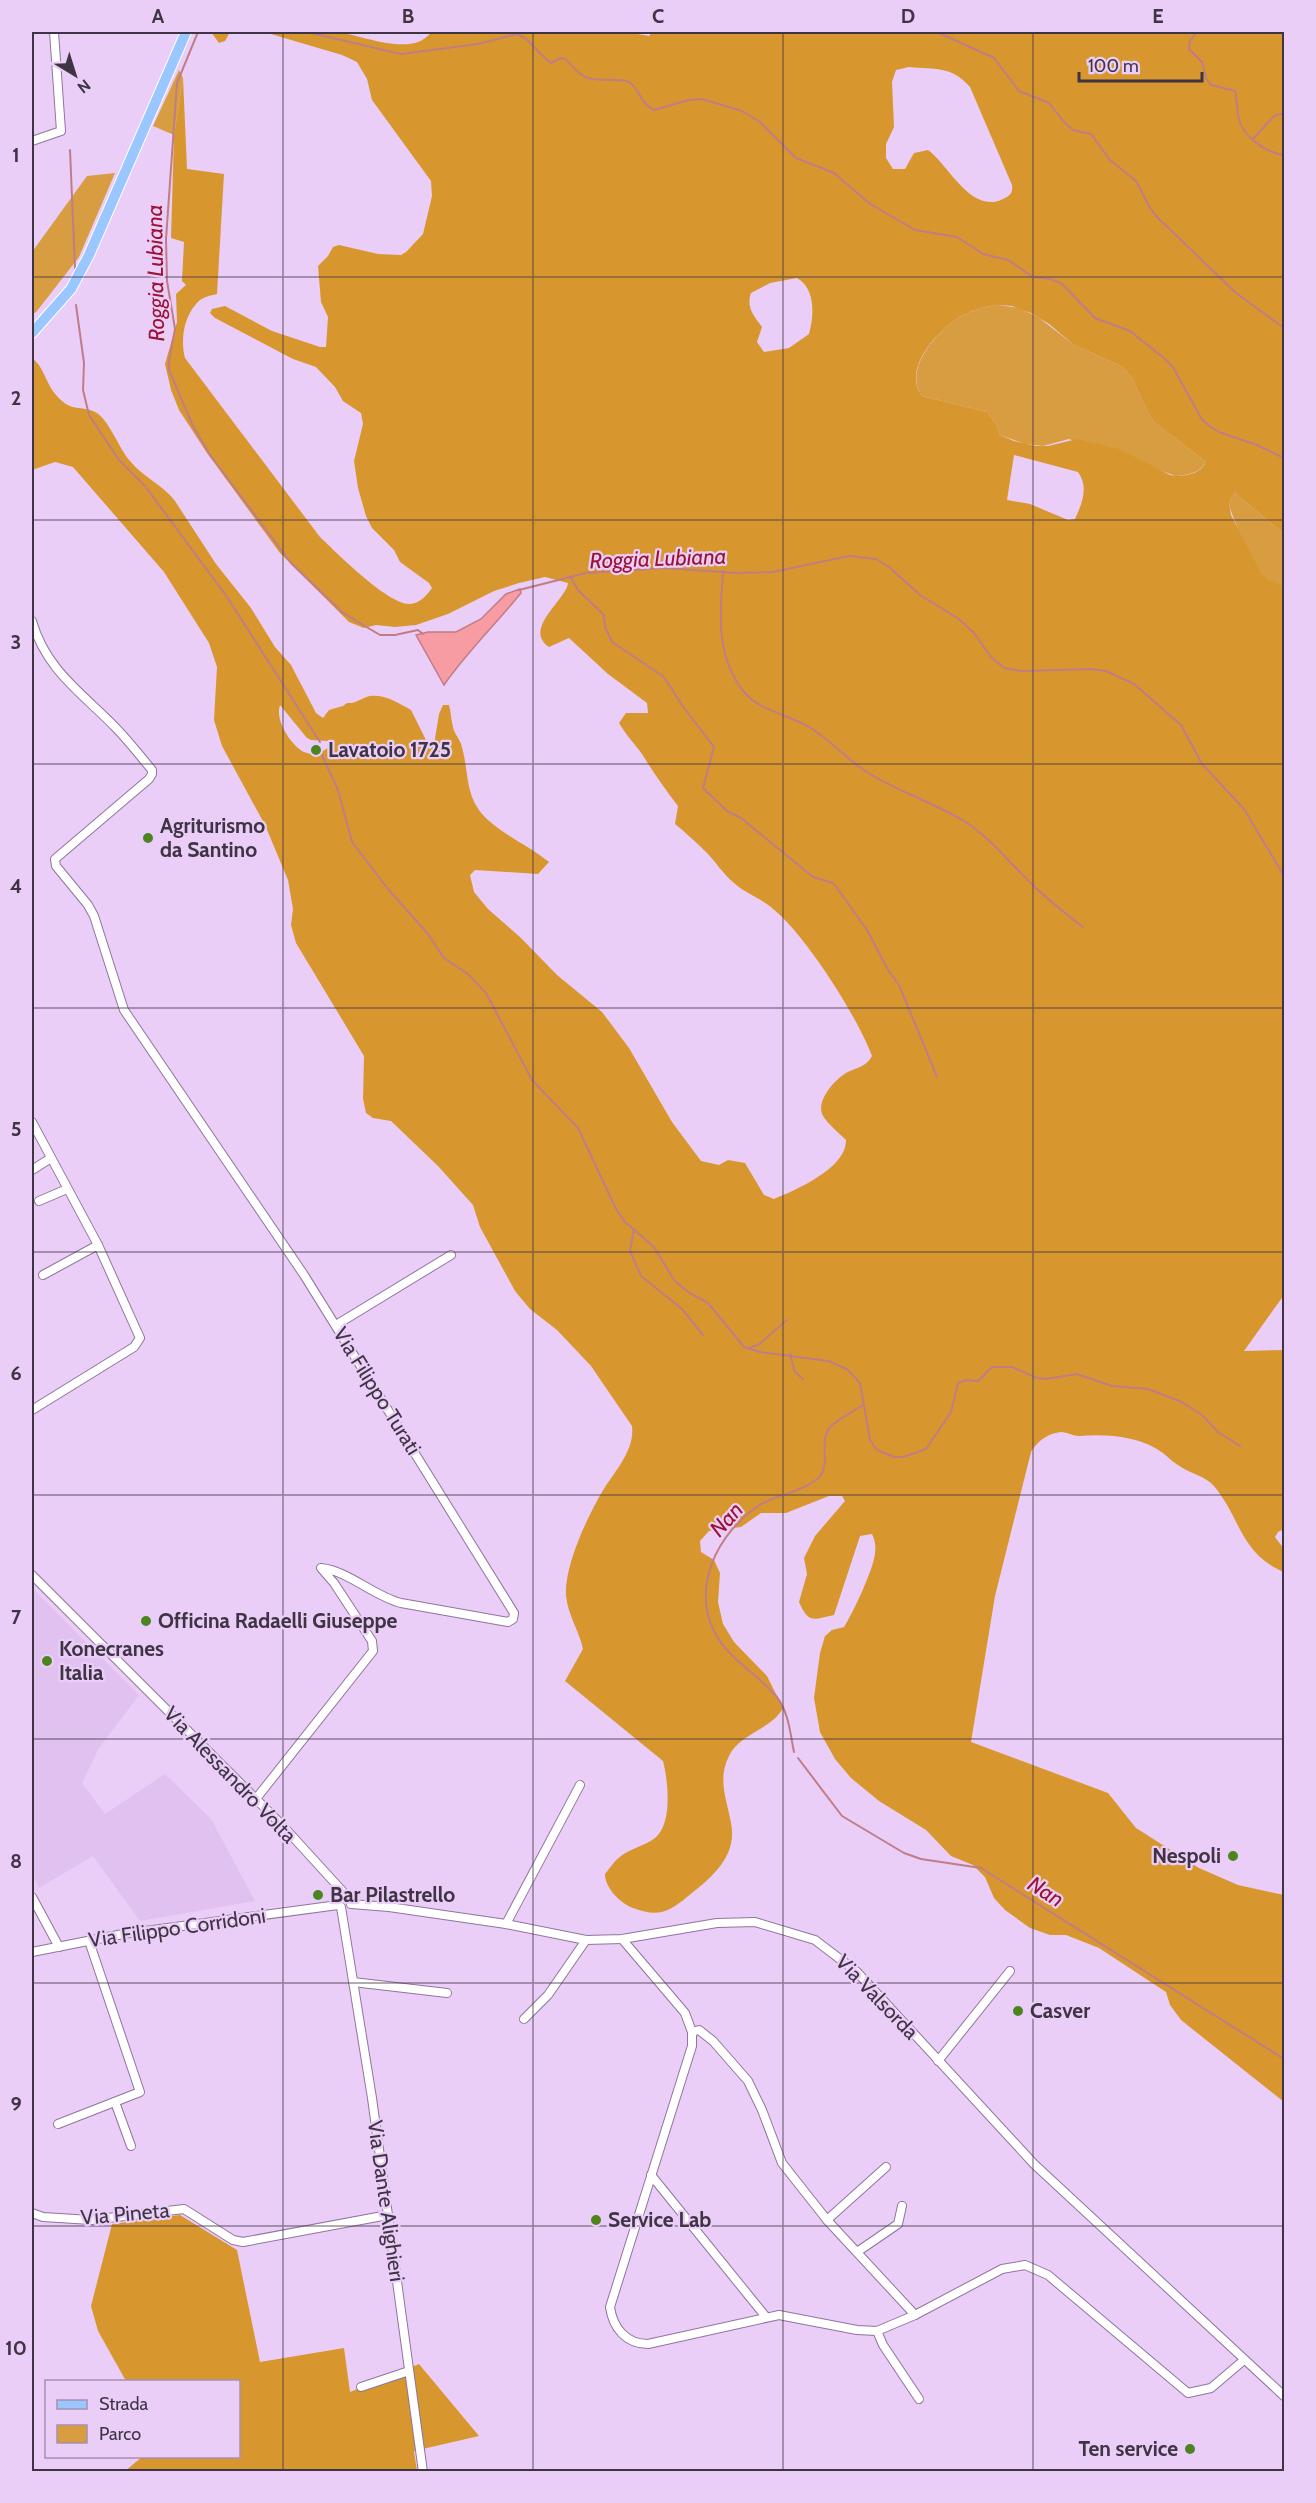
<svg xmlns="http://www.w3.org/2000/svg" width="1316" height="2503" font-family="Cabin,sans-serif">
	<rect width="100%" height="100%" fill="#eacef8"/>
	<path fill="#e1c1f0" d="M32,1588L139,1695L99,1748L82,1783L105,1814L165,1774L211,1819L255,1901L140,1921L93,1856L39,1888L32,1874Z"/>
	<g fill="#d89d41">
		<path d="M179,70L183,78L174,135L153,126Z"/>
		<path d="M115,173L79,257L37,311L32,315V252L87,176Z"/>
		<path d="M998,305L1019,308L1038,317L1074,345L1123,367L1133,380L1147,411L1154,422L1206,462C1200,473 1188,475 1176,476L1069,439L1043,446L1025,444L1000,435L996,424L987,412L922,396C903,370 936,332 958,318C970,311 984,306 998,305Z"/>
		<path d="M1235,493L1284,534V586C1276,583 1266,580 1260,572C1254,564 1229,512 1229,503Z"/>
	</g>
	<g fill="#d7972e" fill-rule="evenodd">
		<path d="M211,32H210H230L225,41L219,43Z"/>
		<path d="M264,32C290,31 318,28 343,33C366,37 414,57 431,32H627L649,36L652,32H1284V534L1235,493L1229,503L1231,515L1261,573L1268,579L1284,586V1295L1244,1351L1284,1350V1529L1278,1532L1275,1537L1284,1549V1572C1239,1553 1241,1517 1213,1485C1206,1477 1190,1473 1181,1467C1174,1463 1169,1458 1163,1453C1139,1436 1108,1434 1079,1436C1073,1436 1067,1432 1061,1432C1049,1433 1037,1441 1031,1452L995,1596L971,1742L1108,1793L1136,1828L1199,1868L1238,1885L1284,1895V2102L1181,2020L1170,2005L1166,1992L1099,1948L1066,1935H1050L1030,1928L1005,1910L994,1898L985,1877L973,1865L951,1856L926,1830L879,1801L851,1778L835,1759L820,1732L814,1698L820,1653L825,1636L832,1630L844,1627C853,1613 874,1568 875,1553C876,1546 875,1540 872,1534L860,1536L834,1615C814,1619 809,1625 799,1602L807,1574L804,1558L815,1536L845,1501L842,1496H829L786,1513H761L741,1527L709,1531L700,1541L701,1552L714,1560L720,1573L718,1602L723,1624L734,1642L767,1676L783,1708C771,1730 739,1734 729,1756C717,1779 727,1800 731,1823C738,1857 710,1879 687,1897C668,1913 657,1917 633,1908C620,1903 605,1888 605,1874C610,1868 615,1860 621,1856C631,1848 645,1846 655,1838C673,1824 668,1780 663,1761L565,1681L583,1649C579,1631 568,1615 566,1596C564,1566 587,1518 602,1492C614,1472 635,1451 632,1426L591,1366L557,1330L530,1309L515,1291L480,1227L473,1205L438,1166L391,1121L373,1118L366,1113L363,1099L364,1056L296,943L291,925L293,909L288,880L265,825L222,746L214,720L217,667L209,643L164,572L73,467L55,462L32,470V358C45,368 46,385 57,396C72,413 81,405 95,412C109,419 119,449 130,461C143,477 163,485 175,501L216,564L251,608L275,647L291,665L316,713L323,718L329,710L343,706L347,703C356,704 361,698 370,696C384,694 399,703 411,710L427,742L434,745L439,714L443,705H449C451,712 451,720 453,727C454,733 459,738 461,744C470,772 463,797 488,820C507,837 529,846 549,862L538,874L475,870L470,875L474,892L488,909L521,938L557,975L602,1012L629,1048L672,1122L701,1161L719,1165L728,1160L745,1163L764,1195L774,1199C796,1190 847,1168 846,1140C839,1133 828,1124 823,1116C815,1102 834,1080 846,1073C857,1067 865,1068 872,1056C857,1016 805,934 772,908C760,898 745,893 734,883C723,874 716,862 706,852C696,842 686,833 675,824L678,806C665,789 653,772 642,754C634,743 626,735 619,723L626,713H648L647,703L608,674L569,638L549,647C522,629 567,599 568,583L545,577L519,583L494,591L448,614L416,625L395,627L376,625L364,628L349,622L280,553L207,453L179,410L171,390L165,364L177,322L176,294L186,285L182,281L184,242L171,238L174,135L183,78L187,169L224,174L217,294C212,295 204,297 200,300C184,314 180,339 185,358L320,537C336,552 388,605 410,604C419,604 427,595 432,588L429,583L400,562L394,550L372,528L366,516L358,488L354,461L363,424L361,413L343,401L335,387L316,367L293,359L215,318L210,313L212,309L225,306L272,331L320,347H326L328,317L321,302L318,266L328,256L333,247L339,245L378,254L401,255L406,252L423,234L432,196L431,181L372,100L367,79L357,62L342,55ZM909,67C935,70 951,65 970,87L1012,185C1013,193 1010,196 1003,199C971,215 948,164 928,150L914,153L905,169H893L886,158V144L894,127L892,82L896,70ZM797,278C816,289 814,316 809,334L789,348L764,352L757,342L762,327C754,316 746,308 751,293L770,283ZM998,305L1012,306L1031,313L1049,324L1074,345L1123,367L1133,380L1147,411L1154,422L1206,462C1200,475 1183,477 1170,475L1119,449L1077,439L1048,446H1036L1014,441L1000,435L996,424L987,412L922,396C902,370 936,332 958,318C970,311 984,306 998,305ZM1014,455L1078,472C1089,487 1082,504 1075,519L1068,520L1030,504L1007,500ZM280,705L307,738L311,740L328,741V748L316,755C312,754 305,753 302,751C289,742 275,720 280,705Z"/>
		<path d="M180,2215L237,2250L260,2362L344,2348L350,2392L419,2364L479,2436L414,2451L417,2471H125L142,2457L238,2456V2382L126,2381L98,2331L91,2306L112,2224Z"/>
	</g>
	<path fill="#f79ca3" stroke="#c07d86" stroke-width="1.5" d="M520,589L521,593C496,624 467,652 444,685L416,635L428,632H456L481,619L506,594Z"/>
	<g fill="none" stroke-linecap="round" stroke-linejoin="round">
		<g stroke="#c07d86" stroke-width="2">
			<path d="M198,32L177,83L166,239L167,281L175,329L169,361V370L193,426L210,455L291,563L343,613L380,635H395L418,630L423,634"/>
			<path d="M307,32L401,54L478,44L517,34L525,38L547,60L551,63L561,58L566,59C583,81 589,80 615,80C619,80 625,80 629,82C640,90 640,103 654,110L689,100L702,99L742,111L760,122L796,158L834,173L869,203L915,230L957,237L983,254L1008,260L1033,277L1050,279L1061,283L1095,318L1130,331L1165,359L1173,367L1201,418L1208,425L1219,432L1257,445L1284,458"/>
			<path d="M937,32L994,58L1019,91L1049,103L1064,122L1073,130L1091,134L1110,160L1136,181L1149,206L1156,216L1236,293L1284,328"/>
			<path d="M1197,32L1190,41L1189,49L1202,62L1206,78L1211,85L1235,91C1237,100 1237,107 1238,115C1241,136 1266,153 1284,155"/>
			<path d="M1253,139L1274,116L1284,113"/>
			<path d="M70,150L75,268"/>
			<path d="M76,305L84,363L83,390L89,415L119,460L145,486L227,597L320,742"/>
			<path d="M723,571C720,614 715,657 745,693C759,710 789,715 809,727C831,740 848,761 870,774C900,792 934,803 964,821C991,838 1011,865 1034,886C1049,901 1066,914 1083,927"/>
			<path d="M570,576L578,590L604,615L605,627L612,642L664,677L684,708L714,747L703,788L727,811L741,818L813,877L833,883L837,888L867,930L888,970L899,985L937,1077"/>
			<path d="M519,590L586,573L665,568L736,573L773,572L849,556L876,559L889,567L920,595L959,619L974,633L991,657L1004,668L1022,671L1091,669L1106,671L1134,684L1181,725L1202,764L1244,809L1284,876"/>
			<path d="M321,753L338,790L352,842L388,889L428,934L444,958L468,974L486,993L532,1080L578,1128L616,1209L625,1222L654,1247L674,1280L688,1292L708,1303L744,1347L760,1352L828,1361L847,1369L860,1383L870,1440L877,1450L894,1457H904L926,1449L951,1412L958,1383L966,1380L978,1381L992,1367H1012L1037,1378L1046,1379L1077,1374L1112,1386L1148,1389L1182,1402L1202,1415L1218,1432L1240,1446"/>
			<path d="M634,1229L630,1251L641,1276L682,1309L703,1335"/>
			<path d="M749,1348L758,1345L787,1320"/>
			<path d="M790,1354L795,1372L803,1379"/>
			<path d="M794,1752C790,1733 789,1712 776,1696C762,1679 741,1666 726,1649C686,1603 710,1541 755,1508C773,1495 796,1494 813,1482C834,1469 819,1450 827,1432C832,1421 853,1412 863,1405"/>
			<path d="M798,1758L842,1816L904,1853L921,1859L981,1868L1284,2059"/>
		</g>
		<defs>
			<g id="minor">
				<path d="M32,141L61,131L54,32"/>
				<path d="M32,621C46,670 82,693 115,727C128,740 140,756 152,770V774L149,779L55,859L56,866L88,905L94,916L124,1010L304,1275L514,1613L513,1619L508,1622L401,1603C373,1596 349,1571 321,1568L334,1583L372,1641L373,1651L255,1800"/>
				<path d="M32,1122L98,1245L140,1338L134,1347L32,1410"/>
				<path d="M32,1170L51,1158"/>
				<path d="M39,1201L67,1189"/>
				<path d="M43,1275L98,1245"/>
				<path d="M336,1325L451,1255"/>
				<path d="M32,1575L282,1825L345,1894"/>
				<path d="M32,1897L59,1947"/>
				<path d="M351,1904L389,1907L506,1924L586,1940L622,1939L717,1923L755,1922L815,1940L857,1972L1034,2164L1284,2396"/>
				<path d="M341,1907L372,2098L423,2472"/>
				<path d="M506,1924L580,1785"/>
				<path d="M622,1939L685,2013L692,2032L699,2030L713,2041L748,2081L762,2110L782,2163L827,2220L915,2315"/>
				<path d="M32,1952L123,1934L338,1905"/>
				<path d="M353,1982L447,1993"/>
				<path d="M524,2019L548,1995L586,1940"/>
				<path d="M692,2032V2046L610,2307C613,2328 626,2344 648,2344L779,2315L857,2330L877,2331L915,2315L1002,2269L1025,2265L1048,2275L1188,2393L1211,2388L1244,2360"/>
				<path d="M938,2061L1010,1971"/>
				<path d="M115,2102L131,2146"/>
				<path d="M58,2124L140,2092L89,1941"/>
				<path d="M651,2175L766,2317"/>
				<path d="M32,2213L43,2217L91,2220L184,2209L233,2240L243,2242L388,2215"/>
				<path d="M827,2220L886,2167"/>
				<path d="M857,2252L898,2224L902,2206"/>
				<path d="M877,2331L883,2345L919,2399"/>
				<path d="M361,2387L409,2371"/>
			</g>
			<path id="major" d="M32,333L71,289L89,255L186,32"/>
		</defs>
		<use href="#minor" stroke="#8f759b" stroke-width="10"/>
		<use href="#major" stroke="#fff" stroke-width="12"/>
		<use href="#minor" stroke="#fff" stroke-width="8"/>
		<use href="#major" stroke="#9ac7ff" stroke-width="10"/>
	</g>
	<path fill="none" stroke="#3f3444" stroke-width="1.5" stroke-opacity="0.55" d="M283,32V2472M533,32V2472M783,32V2472M1033,32V2472M32,277H1284M32,520H1284M32,764H1284M32,1008H1284M32,1252H1284M32,1495H1284M32,1739H1284M32,1983H1284M32,2226H1284"/>
	<g fill="#4c8520" stroke="#eacef8" stroke-width="2">
		<circle cx="316" cy="750" r="6"/>
		<circle cx="148" cy="838" r="6"/>
		<circle cx="146" cy="1621" r="6"/>
		<circle cx="47" cy="1661" r="6"/>
		<circle cx="1233" cy="1856" r="6"/>
		<circle cx="318" cy="1895" r="6"/>
		<circle cx="1018" cy="2011" r="6"/>
		<circle cx="596" cy="2220" r="6"/>
		<circle cx="1190" cy="2449" r="6"/>
	</g>
	<g text-anchor="middle" stroke-width="4.5" stroke-linejoin="round" paint-order="stroke">
		<g font-size="21" font-weight="bold" fill="#3f3444" stroke="#eacef8" text-anchor="start">
			<text x="328" y="757">Lavatoio 1725</text>
			<text x="160" y="833">Agriturismo<tspan x="160" dy="24">da Santino</tspan></text>
			<text x="158" y="1628">Officina Radaelli Giuseppe</text>
			<text x="59" y="1656">Konecranes<tspan x="59" dy="24">Italia</tspan></text>
			<text x="1221" y="1863" text-anchor="end">Nespoli</text>
			<text x="330" y="1902">Bar Pilastrello</text>
			<text x="1030" y="2018">Casver</text>
			<text x="608" y="2227">Service Lab</text>
			<text x="1178" y="2456" text-anchor="end">Ten service</text>
		</g>
		<g font-size="21" fill="#3f3444" stroke="#eacef8">
			<text transform="translate(377 1391) rotate(58)" y="7">Via Filippo Turati</text>
			<text transform="translate(230 1775) rotate(46)" y="7">Via Alessandro Volta</text>
			<text transform="translate(177 1928) rotate(-8)" y="7">Via Filippo Corridoni</text>
			<text transform="translate(877 1997) rotate(46)" y="7">Via Valsorda</text>
			<text transform="translate(386 2201) rotate(82)" y="7">Via Dante Alighieri</text>
			<text transform="translate(125 2214) rotate(-5)" y="7">Via Pineta</text>
		</g>
		<g font-size="22" font-style="italic" fill="#9b1235" stroke="#eacef8">
			<text transform="translate(155 273) rotate(-91)" y="8">Roggia Lubiana</text>
			<text transform="translate(658 558) rotate(-2)" y="8">Roggia Lubiana</text>
			<text transform="translate(726 1519) rotate(-48)" y="8">Nan</text>
			<text transform="translate(1046 1891) rotate(32)" y="8">Nan</text>
		</g>
	</g>
	<rect width="1316" height="2503" fill="none" stroke="#eacef8" stroke-width="66"/>
	<rect x="45" y="2380" width="195" height="78" fill="#eacef8" stroke="#a690b0" stroke-width="1.5"/>
	<rect x="57" y="2400" width="30" height="9" fill="#9ac7ff" stroke="#a690b0" stroke-width="1.5"/>
	<text x="99" y="2410" font-size="18" fill="#3f3444">Strada</text>
	<rect x="57" y="2425" width="30" height="18" fill="#d89d41" stroke="#a690b0" stroke-width="1.5"/>
	<text x="99" y="2440" font-size="18" fill="#3f3444">Parco</text>
	<g transform="translate(75 75) rotate(142)" stroke="#eacef8" stroke-width="4.5" paint-order="stroke">
	<path d="M0-4.5L10 22L0 15L-10 22Z" fill="#3f3444"/>
	<text y="-9" font-size="16" font-weight="bold" text-anchor="middle" fill="#3f3444">N</text>
	</g>
	<path d="M1079 72v9h123v-9" fill="none" stroke="#3f3444" stroke-width="3"/>
	<text x="1088" y="72" font-size="18" fill="#3f3444" stroke="#eacef8" stroke-width="4.5" paint-order="stroke">100 m</text>
	<rect x="33" y="33" width="1250" height="2437" fill="none" stroke="#3f3444" stroke-width="2"/>
	<g font-size="20" text-anchor="middle" font-weight="bold" fill="#3f3444">
		<text x="158" y="23">A</text>
		<text x="408" y="23">B</text>
		<text x="658" y="23">C</text>
		<text x="908" y="23">D</text>
		<text x="1158" y="23">E</text>
		<text x="16" y="162">1</text>
		<text x="16" y="405">2</text>
		<text x="16" y="649">3</text>
		<text x="16" y="893">4</text>
		<text x="16" y="1136">5</text>
		<text x="16" y="1380">6</text>
		<text x="16" y="1624">7</text>
		<text x="16" y="1868">8</text>
		<text x="16" y="2111">9</text>
		<text x="16" y="2355">10</text>
	</g>
</svg>
